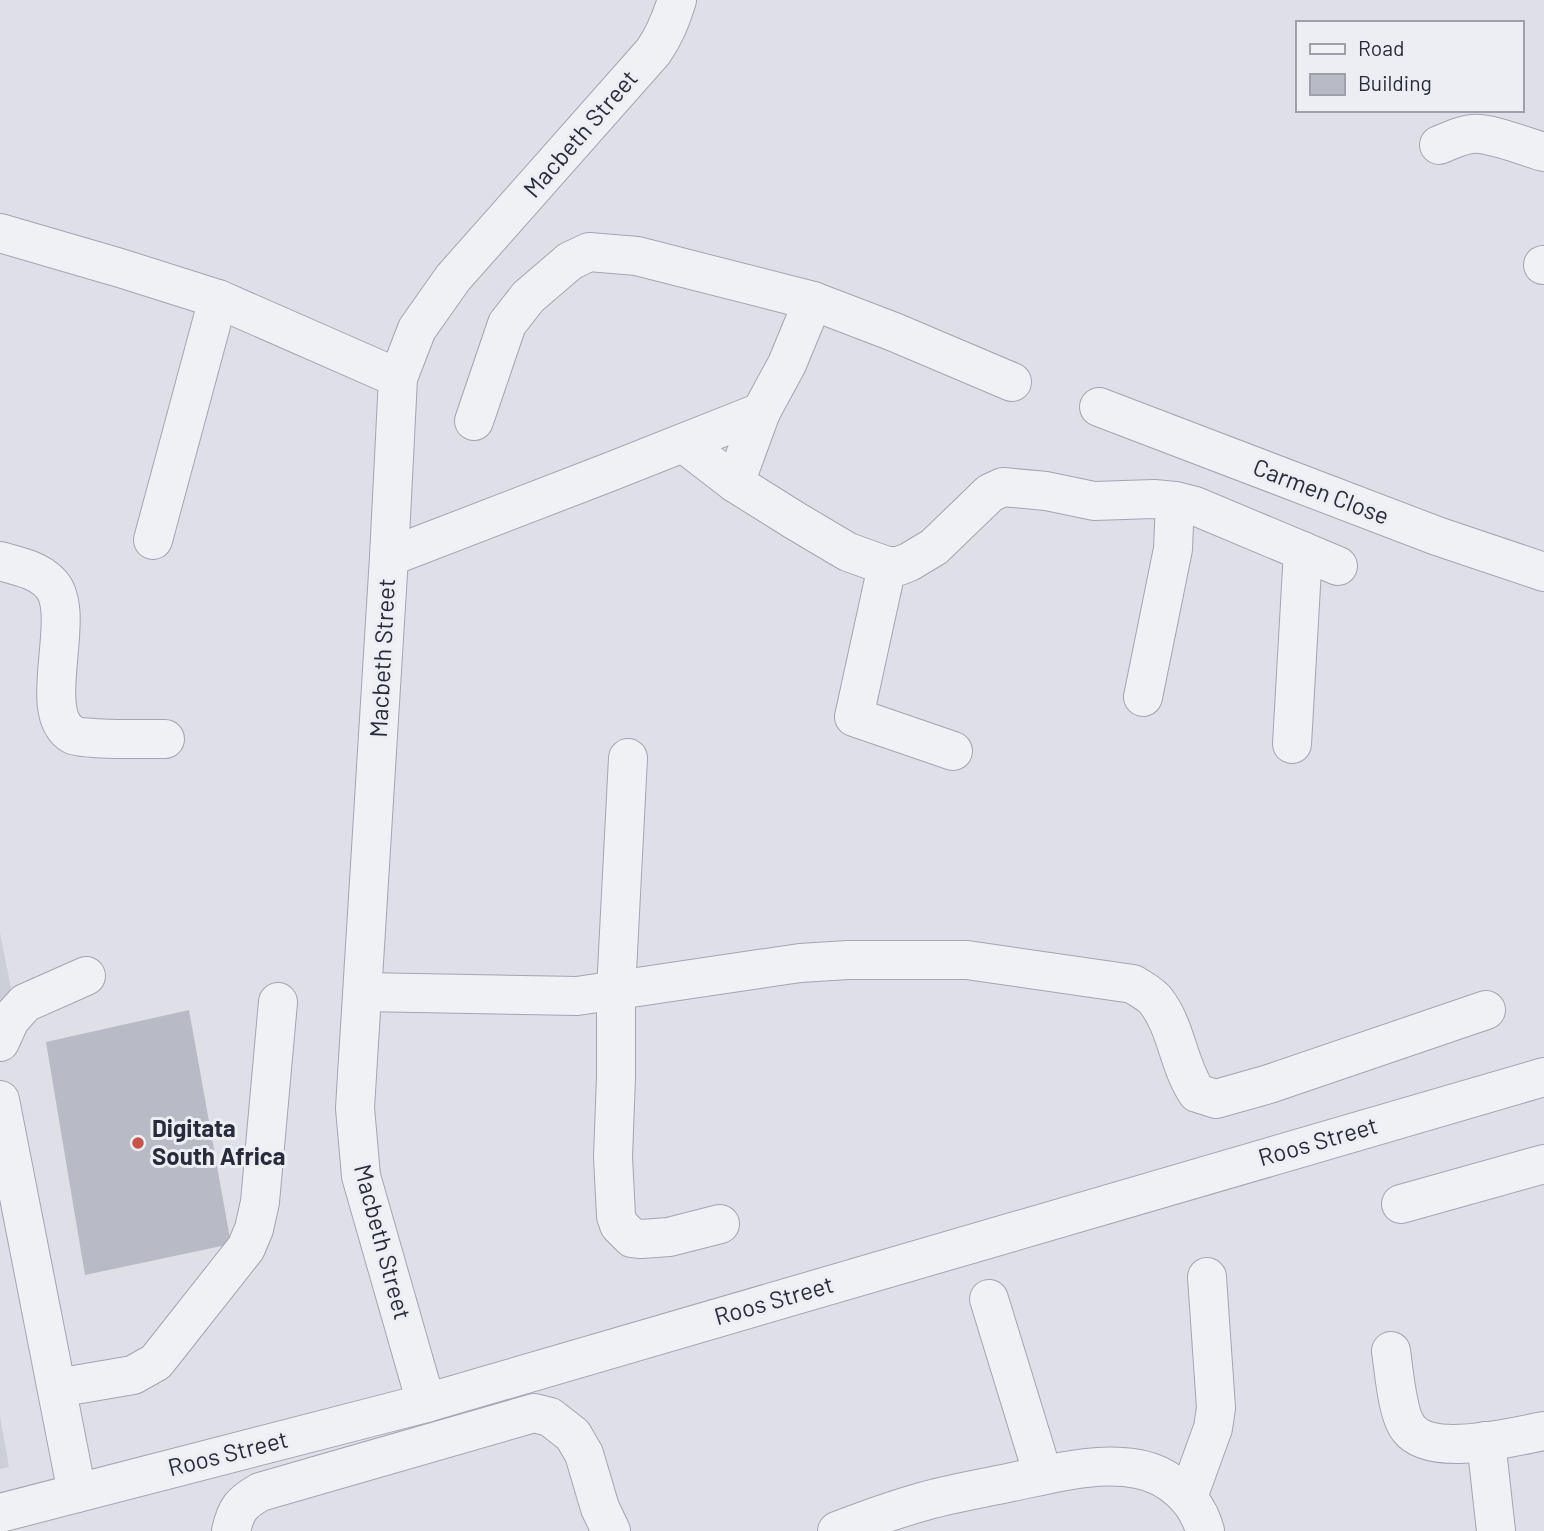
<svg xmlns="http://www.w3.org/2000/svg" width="1544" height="1531" font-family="Barlow,sans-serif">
	<rect width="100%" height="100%" fill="#dedfe7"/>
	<g fill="#ccced8">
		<path d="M0,933L11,988L0,1003Z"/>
		<path d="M0,1417L9,1467L0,1469Z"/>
	</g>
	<path fill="#b8bac6" d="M189,1010L231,1244L85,1275L46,1042Z"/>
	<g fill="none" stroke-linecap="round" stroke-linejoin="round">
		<defs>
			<g id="minor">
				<path d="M1439,145C1450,141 1460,135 1472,134C1489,132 1526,147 1544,152"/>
				<path d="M0,233L120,268L218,299L398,378"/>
				<path d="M1543,265H1544"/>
				<path d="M1099,407L1437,536L1544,572"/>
				<path d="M474,421L507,324L528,297L570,261L589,252L637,256L813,301L894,332L1012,382"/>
				<path d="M683,443L735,483L794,520L848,552L887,566H899L909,562L934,547L990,493L1003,487L1046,491L1094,501L1154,499L1175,501L1195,506L1338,566"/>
				<path d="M735,483L761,412"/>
				<path d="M153,540L218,299"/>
				<path d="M389,557L607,473L761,412L787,364L813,301"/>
				<path d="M0,561C17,566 36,569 49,582C81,610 33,713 73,735C82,740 149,739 165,739"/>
				<path d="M887,566L854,717L953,751"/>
				<path d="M1143,697L1173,549L1175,501"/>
				<path d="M1292,744L1303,551"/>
				<path d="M628,758L616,991V1077L613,1157L616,1216L619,1225L632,1238L641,1239L669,1237L720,1224"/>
				<path d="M363,992L577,996L800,963L848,960H967L1133,984C1140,989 1151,994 1156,1001C1177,1028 1178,1065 1197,1093L1216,1099L1269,1084L1486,1010"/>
				<path d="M0,1042L10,1020L25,1003L86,976"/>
				<path d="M0,1100L77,1493"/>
				<path d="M1401,1204L1544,1164"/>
				<path d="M989,1299L1043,1475"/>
				<path d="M1391,1351C1394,1370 1397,1415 1409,1429C1432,1458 1512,1437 1544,1431"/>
				<path d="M57,1388L133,1375L156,1362L246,1248L254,1229L260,1202L278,1002"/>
				<path d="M426,1403L361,1176L355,1108L389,557L398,378L417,329L453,278L653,52C665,35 671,19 677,0"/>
				<path d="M1486,1441L1496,1531"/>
				<path d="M1188,1497L1213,1428L1216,1408L1207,1277"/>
				<path d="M0,1513L426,1403L1544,1077"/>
				<path d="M231,1531C236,1509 241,1503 260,1492L534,1413L550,1417L573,1435L584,1454L600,1508L611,1531"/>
				<path d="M837,1531C863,1521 890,1511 918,1503C948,1494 980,1489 1012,1482C1052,1474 1097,1461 1138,1469C1170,1475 1197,1500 1205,1531"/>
			</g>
		</defs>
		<use href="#minor" stroke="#a4a5b0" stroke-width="40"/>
		<use href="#minor" stroke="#f0f1f5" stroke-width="38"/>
	</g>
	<circle fill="#c5544a" stroke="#edeef4" stroke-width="2.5" cx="138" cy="1143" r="7"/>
	<g text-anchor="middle" stroke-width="6" stroke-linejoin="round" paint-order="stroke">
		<g font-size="24" fill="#282b3c" stroke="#edeef4">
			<text transform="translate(581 134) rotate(-49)" y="8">Macbeth Street</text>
			<text transform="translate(1321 492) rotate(21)" y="8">Carmen Close</text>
			<text transform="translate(383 658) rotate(-87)" y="8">Macbeth Street</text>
			<text transform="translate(1318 1142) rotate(-16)" y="8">Roos Street</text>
			<text transform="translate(382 1242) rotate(75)" y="8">Macbeth Street</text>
			<text transform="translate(774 1301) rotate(-16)" y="8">Roos Street</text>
			<text transform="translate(228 1454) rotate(-14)" y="8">Roos Street</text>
		</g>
		<g font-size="24" font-weight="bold" fill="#282b3c" stroke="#edeef4" text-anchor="start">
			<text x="152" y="1137">Digitata<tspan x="152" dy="28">South Africa</tspan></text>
		</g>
	</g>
	<rect x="1296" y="21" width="228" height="91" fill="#edeef4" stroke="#9ea0aa" stroke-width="2"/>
	<rect x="1310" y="44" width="35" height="10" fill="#f0f1f5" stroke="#9ea0aa" stroke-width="2"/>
	<text x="1358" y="56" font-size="21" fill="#282b3c">Road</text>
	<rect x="1310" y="74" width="35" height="21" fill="#b8bac6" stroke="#9ea0aa" stroke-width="2"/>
	<text x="1358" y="91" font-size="21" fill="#282b3c">Building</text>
</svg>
